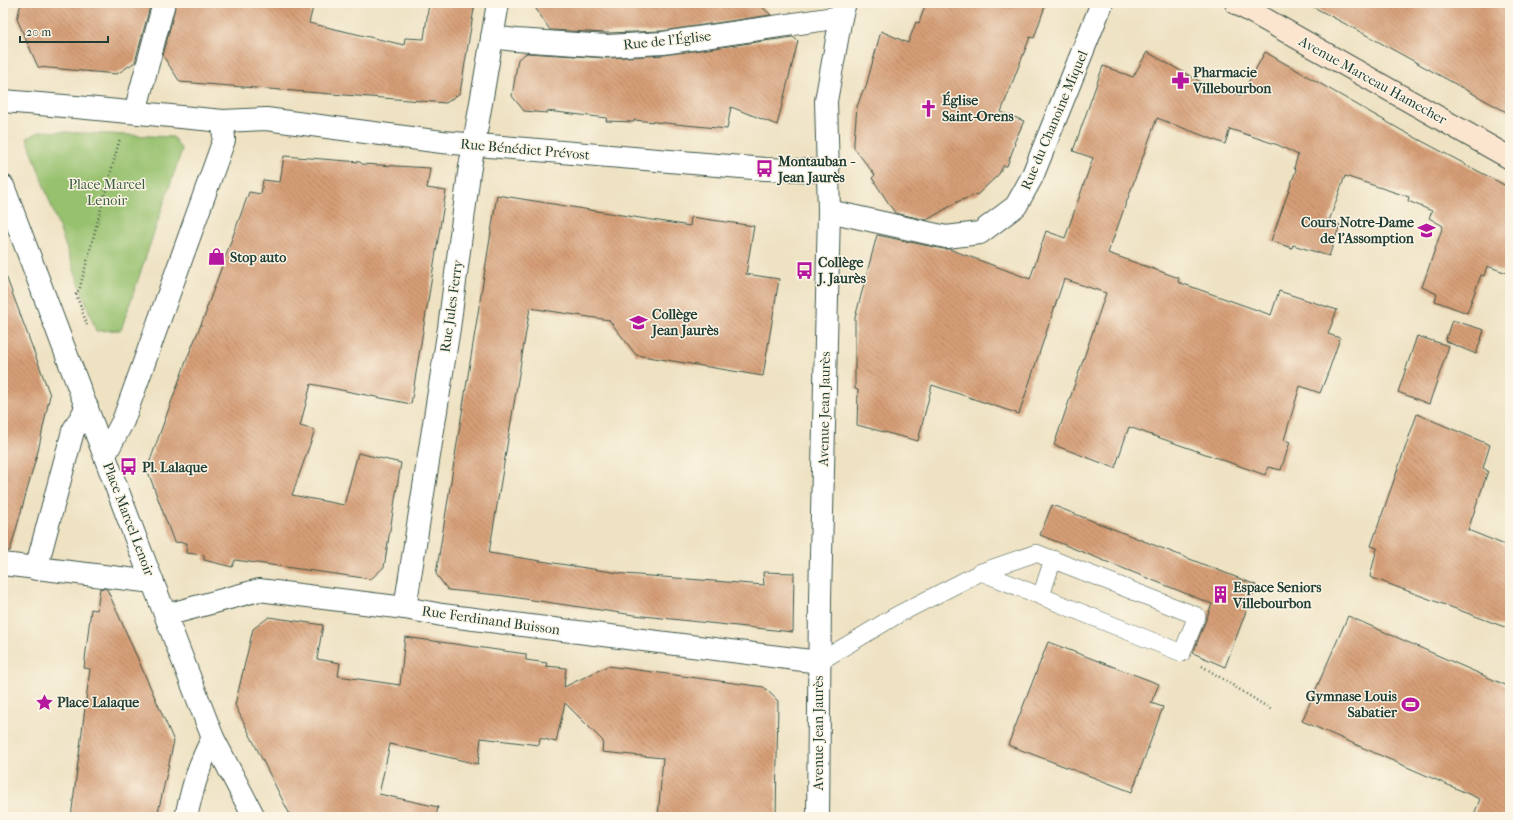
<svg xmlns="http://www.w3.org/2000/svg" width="1513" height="820" font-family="'IM FELL French Canon',serif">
	<defs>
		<pattern id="building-back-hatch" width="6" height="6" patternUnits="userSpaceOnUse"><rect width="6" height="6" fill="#d69e76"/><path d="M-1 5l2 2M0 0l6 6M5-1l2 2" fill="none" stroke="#ad8262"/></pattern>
	</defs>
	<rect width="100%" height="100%" fill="#fcf5e5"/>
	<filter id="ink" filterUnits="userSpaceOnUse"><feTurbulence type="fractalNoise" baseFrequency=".025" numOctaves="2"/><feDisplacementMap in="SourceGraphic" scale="8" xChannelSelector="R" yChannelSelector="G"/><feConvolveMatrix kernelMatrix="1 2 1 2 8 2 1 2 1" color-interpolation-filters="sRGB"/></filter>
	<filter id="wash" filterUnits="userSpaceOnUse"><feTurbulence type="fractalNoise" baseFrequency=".012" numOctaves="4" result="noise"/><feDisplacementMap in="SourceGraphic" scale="16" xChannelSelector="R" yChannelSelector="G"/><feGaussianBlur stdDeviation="0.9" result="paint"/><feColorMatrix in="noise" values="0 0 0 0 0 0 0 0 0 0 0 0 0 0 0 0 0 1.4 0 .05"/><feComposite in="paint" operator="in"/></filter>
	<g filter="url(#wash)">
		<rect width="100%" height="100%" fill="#eee2c3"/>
		<path fill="#97c16e" stroke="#5b7f51" d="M41,131L173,137L182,150L121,330L96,331L27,138Z"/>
		<g id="blocks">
			<g fill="url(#building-back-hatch)">
				<path d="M21,3H151L135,62L117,74L38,67L17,19Z"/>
				<path d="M176,3H314L309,23L404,45L405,38L424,39L429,3H475L460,93L446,103L180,82L163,56Z"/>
				<path d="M532,3H758L771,15L662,31L607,33L550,30Z"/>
				<path d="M926,3H1046L1034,38L1030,37L1001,112L1024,121L1014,143L1015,144L1007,166H1003L999,174L978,194L959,201L927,220L895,213L872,178L875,175L854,148V141L857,107L863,90H865L881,31L908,43L916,22L919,23Z"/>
				<path d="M1306,3H1510V114L1368,36Z"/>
				<path d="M793,37L798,41L777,125L731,107L727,129L634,120V122L606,121L607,118L547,111V113L524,111L512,96L518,59L527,53L606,58L664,55Z"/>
				<path d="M1147,52L1219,92L1222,86L1241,96L1265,52L1401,130L1510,188V274L1487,266L1484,276L1481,275L1467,313L1435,301L1437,294L1422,287L1443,226L1429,218L1432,211L1408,201L1409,197L1345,176L1329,221L1340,225L1329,256L1293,245L1292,248L1271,241L1296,170L1294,168L1298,155L1278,145L1230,129L1225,144L1157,118L1108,253L1179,278L1178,282L1271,315L1279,291L1337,310L1328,334L1340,338L1329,370L1320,393L1300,386L1284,440L1290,442L1281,470L1268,467L1265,475L1129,427L1115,468L1054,445L1106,293L1064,279L1019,414L932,385L918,441L857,425L858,390L855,389V318L877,235L943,249H949L1030,279L1046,231L1065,238L1093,158L1073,151L1103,66L1133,77Z"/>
				<path d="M284,156L360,162L362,164L430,168L427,188L446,191L411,404L311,384L300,426L315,430L292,495L344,505L358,453L401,463L384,567L371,579L235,560L232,567L204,560V555L186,553L187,543L174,542L147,469L188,356L207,310H206L249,192L261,194L263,180L280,182Z"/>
				<path d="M497,195L690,226L691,217L754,226L746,274L779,279L763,376L636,355L609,320L530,308L489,553L625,574L764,585L763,572L794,573L793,632L634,615L498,595L448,590L436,574Z"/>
				<path d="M3,276H6L50,395L38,451L10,551L3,550Z"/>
				<path d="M1452,320L1484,330L1476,354L1445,341Z"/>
				<path d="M1417,336L1449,346L1429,404L1398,392Z"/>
				<path d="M1417,414L1490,445L1483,468L1488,471L1468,530L1510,547V629L1370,577L1377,548L1371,546Z"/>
				<path d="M1052,505L1256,585L1225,667L1193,653L1212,604L1040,535Z"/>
				<path d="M100,588L107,589L174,741L157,817H71L90,669L84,668L91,609L97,610Z"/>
				<path d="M1348,616L1510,687V817H1473L1480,799L1302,721Z"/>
				<path d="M269,617L323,625L317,659L340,663L338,676L400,685L405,637L526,654V660L547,663L546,666L566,668L564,687L608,666L764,687L778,701L776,817H658L663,758L602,752L603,741L565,703L556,742L540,738L539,745L481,738L478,764L390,744L379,794L438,807L436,817H291L235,705L253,629Z"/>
				<path d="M1048,642L1159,684L1151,703L1163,707L1132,792L1008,745Z"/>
			</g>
		</g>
	</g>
	<g filter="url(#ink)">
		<use href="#blocks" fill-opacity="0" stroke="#3e5649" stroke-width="1"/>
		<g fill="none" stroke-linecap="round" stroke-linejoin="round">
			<defs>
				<g id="service">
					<path d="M1036,553L1197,616L1182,653L981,572Z"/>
					<path d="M1041,596L1053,559"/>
					<path d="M819,662L897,615L981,572"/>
				</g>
				<g id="minor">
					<path d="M492,37L516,40L607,46L663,43L841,17"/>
					<path d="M3,101L76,107L223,121L266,119L442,142L765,169L828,171"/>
					<path d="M135,112L164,3"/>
					<path d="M3,186L139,547L213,738L254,817"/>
					<path d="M829,211L946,237L980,233L1016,206L1032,177L1102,3"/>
					<path d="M105,455L123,421L224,140L223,121"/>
					<path d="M3,564L153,582"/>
					<path d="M36,569L73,431L87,407"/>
					<path d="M405,608L449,328L469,173L498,3"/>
					<path d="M166,615L259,590L405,608L442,615L819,662"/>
					<path d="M186,817C192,789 199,763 213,738"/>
				</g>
				<path id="tertiary" d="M818,817L820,599L829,211L826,101L841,17L845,3"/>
				<path id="secondary" d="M1236,3L1510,158"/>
			</defs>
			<use href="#service" stroke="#3e5649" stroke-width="18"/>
			<use href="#minor" stroke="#3e5649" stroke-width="24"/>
			<use href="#tertiary" stroke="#3e5649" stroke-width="24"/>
			<use href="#secondary" stroke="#3e5649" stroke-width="24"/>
			<g stroke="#3e5649" stroke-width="2.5" stroke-dasharray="1 3" stroke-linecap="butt">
				<path d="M87,325L76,294L80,287L120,138"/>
				<path d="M1202,666L1272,710"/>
			</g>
			<use href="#service" stroke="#fff" stroke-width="17"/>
			<use href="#minor" stroke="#fff" stroke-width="22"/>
			<use href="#tertiary" stroke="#fff" stroke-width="22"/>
			<use href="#secondary" stroke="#fce5cf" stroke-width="22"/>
		</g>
	</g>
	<defs>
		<symbol id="pharmacy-bare" viewBox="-9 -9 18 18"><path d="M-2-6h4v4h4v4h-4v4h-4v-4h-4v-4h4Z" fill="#b5179e" stroke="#fcf5e5" stroke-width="2.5" paint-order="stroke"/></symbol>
		<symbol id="church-bare" viewBox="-9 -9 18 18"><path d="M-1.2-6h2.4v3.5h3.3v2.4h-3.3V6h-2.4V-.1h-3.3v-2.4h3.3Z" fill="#b5179e" stroke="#fcf5e5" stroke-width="2.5" paint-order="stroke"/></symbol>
		<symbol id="bus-bare" viewBox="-9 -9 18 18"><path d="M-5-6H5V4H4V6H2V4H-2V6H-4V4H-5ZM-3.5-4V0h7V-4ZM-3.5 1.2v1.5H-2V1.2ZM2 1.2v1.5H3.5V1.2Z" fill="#b5179e" stroke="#fcf5e5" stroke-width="2.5" paint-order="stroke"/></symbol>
		<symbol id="school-bare" viewBox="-9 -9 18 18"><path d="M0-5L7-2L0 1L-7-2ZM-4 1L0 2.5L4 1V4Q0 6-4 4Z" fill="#b5179e" stroke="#fcf5e5" stroke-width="2.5" paint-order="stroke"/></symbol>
		<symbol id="shop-bare" viewBox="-9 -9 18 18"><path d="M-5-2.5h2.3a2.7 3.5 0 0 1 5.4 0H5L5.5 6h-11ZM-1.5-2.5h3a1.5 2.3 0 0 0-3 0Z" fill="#b5179e" stroke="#fcf5e5" stroke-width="2.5" paint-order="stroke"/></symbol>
		<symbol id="building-bare" viewBox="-9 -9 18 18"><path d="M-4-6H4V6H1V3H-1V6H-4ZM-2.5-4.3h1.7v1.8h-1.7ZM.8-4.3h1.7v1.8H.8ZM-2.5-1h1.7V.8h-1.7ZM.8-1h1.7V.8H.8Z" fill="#b5179e" stroke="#fcf5e5" stroke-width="2.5" paint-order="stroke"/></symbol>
		<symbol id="sight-bare" viewBox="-9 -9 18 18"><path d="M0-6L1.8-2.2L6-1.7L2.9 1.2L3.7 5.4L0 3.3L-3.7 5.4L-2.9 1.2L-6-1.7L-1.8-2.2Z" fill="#b5179e" stroke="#fcf5e5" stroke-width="2.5" paint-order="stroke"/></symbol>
		<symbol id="stadium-bare" viewBox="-9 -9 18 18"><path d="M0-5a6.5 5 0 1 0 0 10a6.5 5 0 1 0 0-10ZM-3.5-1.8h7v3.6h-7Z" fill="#b5179e" stroke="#fcf5e5" stroke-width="2.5" paint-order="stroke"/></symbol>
	</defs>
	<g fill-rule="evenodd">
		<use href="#pharmacy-bare" x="1168" y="68" width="25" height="25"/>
		<use href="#church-bare" x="916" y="96" width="25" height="25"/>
		<use href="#bus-bare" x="752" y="156" width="25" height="25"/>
		<use href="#school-bare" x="1414" y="218" width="25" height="25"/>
		<use href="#shop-bare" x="204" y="244" width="25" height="25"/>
		<use href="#bus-bare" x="792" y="258" width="25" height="25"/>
		<use href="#school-bare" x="626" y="310" width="25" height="25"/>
		<use href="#bus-bare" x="116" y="454" width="25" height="25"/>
		<use href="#building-bare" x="1208" y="582" width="25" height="25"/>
		<use href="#sight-bare" x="32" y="690" width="25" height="25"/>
		<use href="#stadium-bare" x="1398" y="692" width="25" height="25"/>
	</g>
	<g text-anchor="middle" stroke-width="3" stroke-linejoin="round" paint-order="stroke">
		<g font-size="14" fill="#1f3d34" stroke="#fcf5e5">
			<text transform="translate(667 40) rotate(-6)" y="5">Rue de l'Église</text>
			<text transform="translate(1373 80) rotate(29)" y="5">Avenue Marceau Hamecher</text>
			<text transform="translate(1054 120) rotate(-67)" y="5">Rue du Chanoine Miquel</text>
			<text transform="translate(525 149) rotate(5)" y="5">Rue Bénédict Prévost</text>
			<text transform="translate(451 306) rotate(-82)" y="5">Rue Jules Ferry</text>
			<text transform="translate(824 409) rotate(-89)" y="5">Avenue Jean Jaurès</text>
			<text transform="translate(129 519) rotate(69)" y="5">Place Marcel Lenoir</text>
			<text transform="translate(491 620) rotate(8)" y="5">Rue Ferdinand Buisson</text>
			<text transform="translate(818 733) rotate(-90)" y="5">Avenue Jean Jaurès</text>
		</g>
		<g font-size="14" font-weight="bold" fill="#1f3d34" stroke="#fcf5e5" text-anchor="start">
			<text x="1193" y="77">Pharmacie<tspan x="1193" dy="16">Villebourbon</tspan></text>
			<text x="942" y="105">Église<tspan x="942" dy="16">Saint-Orens</tspan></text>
			<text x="778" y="166">Montauban -<tspan x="778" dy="16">Jean Jaurès</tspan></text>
			<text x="1414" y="227" text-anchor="end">Cours Notre-Dame<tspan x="1414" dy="16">de l'Assomption</tspan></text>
			<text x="230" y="262">Stop auto</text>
			<text x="818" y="267">Collège<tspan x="818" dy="16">J. Jaurès</tspan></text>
			<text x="652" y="319">Collège<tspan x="652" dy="16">Jean Jaurès</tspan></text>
			<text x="142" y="472">Pl. Lalaque</text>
			<text x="1233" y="592">Espace Seniors<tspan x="1233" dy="16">Villebourbon</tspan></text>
			<text x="1397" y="701" text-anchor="end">Gymnase Louis<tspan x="1397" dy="16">Sabatier</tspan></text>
			<text x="57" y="707">Place Lalaque</text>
		</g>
		<g font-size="14" fill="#3d5e42" stroke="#fcf5e5">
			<text x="107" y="189">Place Marcel<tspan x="107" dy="16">Lenoir</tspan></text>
		</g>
	</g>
	<rect width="1513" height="820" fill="none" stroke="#fcf5e5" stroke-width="16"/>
	<path d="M20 36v6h88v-6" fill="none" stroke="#1f3d34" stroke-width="2"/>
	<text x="26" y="36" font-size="12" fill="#1f3d34" stroke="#fcf5e5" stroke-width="3" paint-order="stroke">20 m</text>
</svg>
